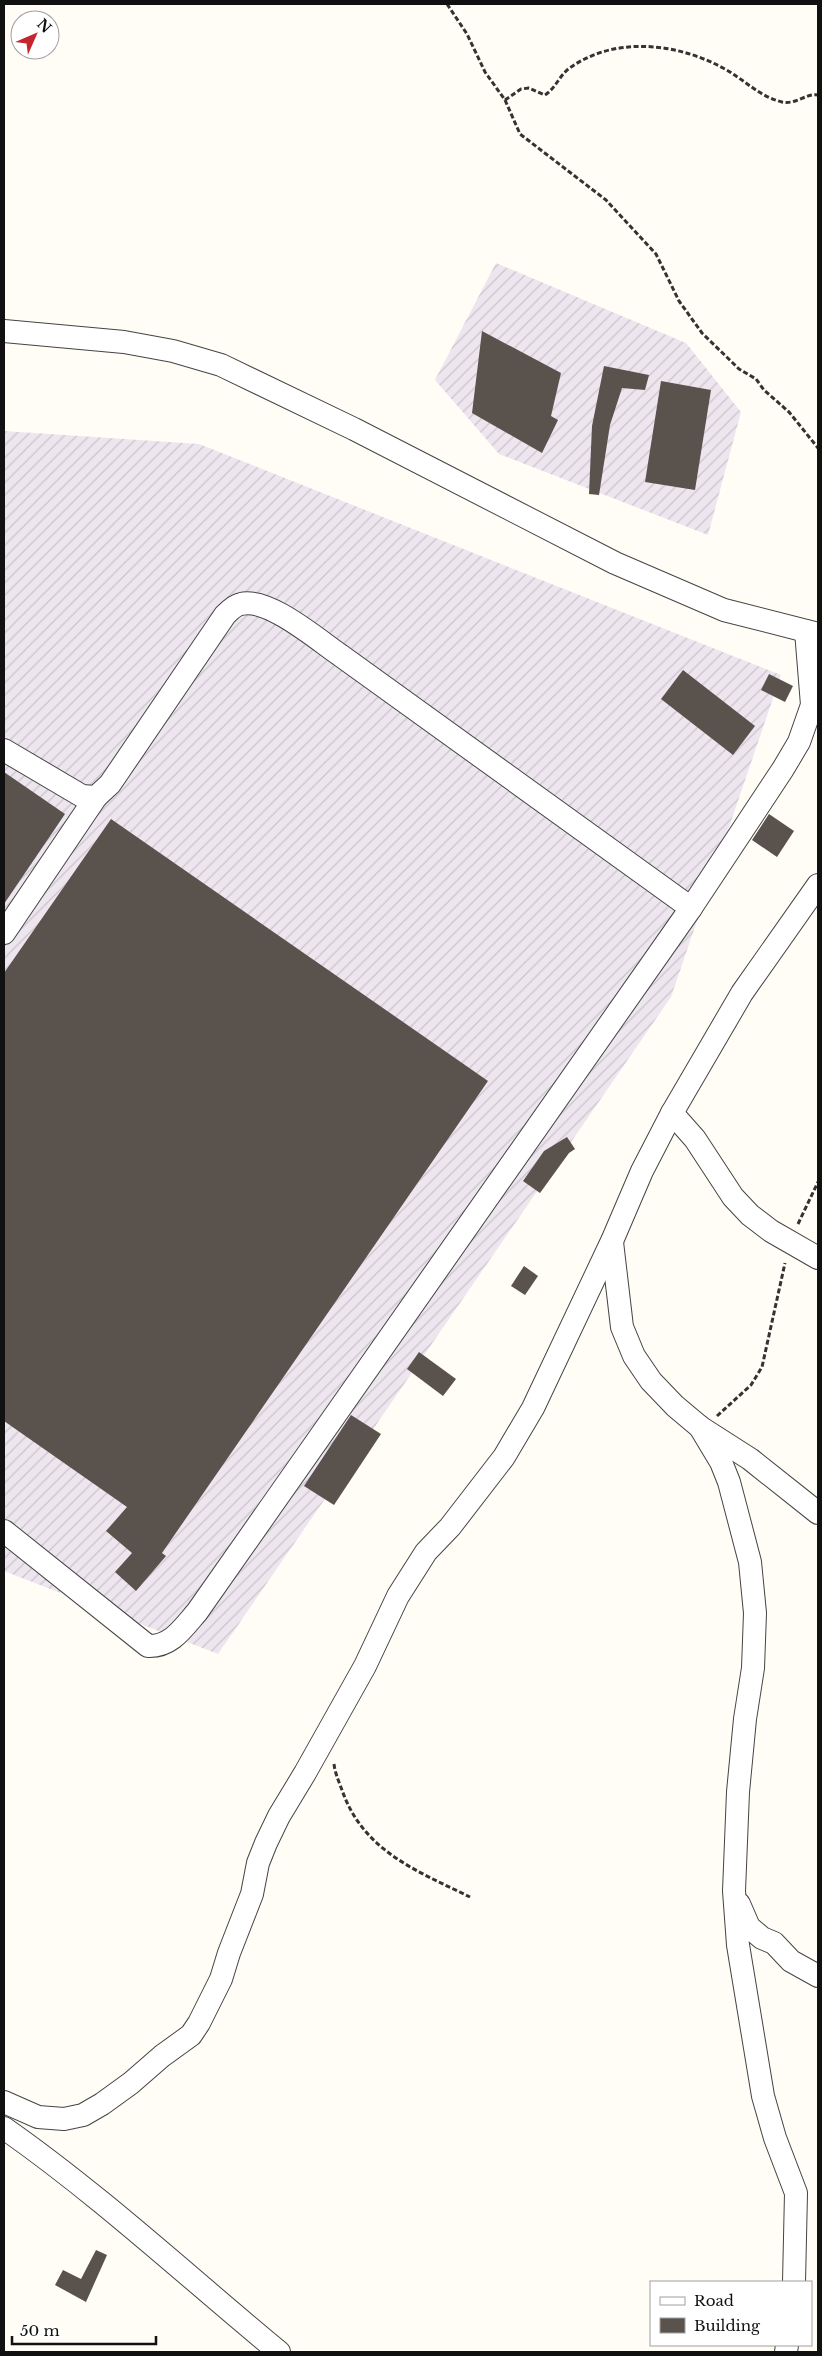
<svg xmlns="http://www.w3.org/2000/svg" width="822" height="2356" viewBox="0 0 822 2356" font-family="'Libre Baskerville',serif">
  <style>
    .industrial { fill: url(#industrial-furrows) }
    .building { fill: #5a524d }
    .lines { fill: none; stroke-linecap: round; stroke-linejoin: round }
    .minor-casing { stroke: #444; stroke-width: 24 }
    .path { stroke: #333; stroke-width: 3; stroke-dasharray: 5 2.5; stroke-linecap: butt }
    .minor { stroke: #fff; stroke-width: 22 }
  </style>
  <defs>
    <pattern id="industrial-furrows" width="10" height="10" patternUnits="userSpaceOnUse" patternTransform="scale(1.25)"><rect width="10" height="10" fill="#eee6ef"/><path d="M-1 1l2-2M0 10L10 0M9 11l2-2" fill="none" stroke="#cbc4cc"/></pattern>
  </defs>
  <rect width="100%" height="100%" fill="#fffdf5"/>
  <g class="industrial">
    <path d="M496 263 686 343 741 412 708 535 499 454 435 380Z"/>
    <path d="M4 431 199 444 781 675 671 997 218 1654 4 1571Z"/>
  </g>
  <g class="building">
    <path d="M482 331 561 373 551 416 558 420 542 453 472 413Z"/>
    <path d="M604 366 649 375 645 390 622 388 610 425 599 495 589 494 592 426Z"/>
    <path d="M661 381 711 390 695 490 645 482Z"/>
    <path d="M683 670 755 726 733 755 661 699Z"/>
    <path d="M769 674 793 686 785 702 761 690Z"/>
    <path d="M4 772 65 814 4 904Z"/>
    <path d="M769 814 794 831 777 857 752 840Z"/>
    <path d="M111 819 488 1081 162 1553 166 1556 136 1591 115 1572 132 1553 106 1531 127 1507 4 1421V973Z"/>
    <path d="M567 1137 575 1149 569 1153 540 1193 523 1181 544 1151Z"/>
    <path d="M524 1266 538 1276 525 1295 511 1286Z"/>
    <path d="M419 1352 456 1379 443 1396 407 1369Z"/>
    <path d="M351 1415 381 1434 334 1505 304 1486Z"/>
    <path d="M96 2250 107 2255 86 2302 55 2285 63 2270 81 2279Z"/>
  </g>
  <g class="lines">
    <defs>
      <g id="minor">
        <path d="M4 331 124 342 173 351 221 365 354 429 615 563 724 610 818 634"/>
        <path d="M4 750 82 796 96 797 110 784 225 615C229 611 235 605 241 604 268 597 318 640 340 655L691 908"/>
        <path d="M4 933 96 797"/>
        <path d="M672 1113 695 1139 733 1197 750 1215 771 1231 818 1258"/>
        <path d="M612 1242 622 1327 634 1356 651 1381 675 1406 700 1427 750 1459 818 1513"/>
        <path d="M700 1427 721 1462 729 1482 750 1562 755 1613 753 1668 745 1719 738 1792 734 1891 738 1945 763 2096 775 2138 796 2193 794 2282"/>
        <path d="M4 1531 148 1646C171 1647 183 1628 197 1612L691 908 783 769 799 742 812 705 806 631"/>
        <path d="M739 1904 749 1927 762 1938 774 1943 791 1961 818 1976"/>
        <path d="M4 2102 38 2117 64 2119 83 2115 102 2104 131 2083 162 2056 191 2035 199 2023 221 1979 229 1953 252 1894 258 1863 266 1843 279 1816 305 1773 365 1666 398 1596 426 1552 450 1527 504 1457 533 1408 612 1241 642 1171 672 1113 742 993 818 885"/>
        <path d="M4 2128C101 2196 188 2277 279 2352"/>
        <path d="M786 2352 787 2345"/>
      </g>
    </defs>
    <use href="#minor" class="minor-casing"/>
    <g class="path">
      <path d="M447 4 467 34 485 72 505 100 520 134 606 200 656 254 679 301 702 333 739 369 756 379 764 390 789 412 818 448"/>
      <path d="M505 100 521 89 529 88 545 95C556 88 560 74 571 67 616 36 677 43 723 68 744 79 758 96 782 102 796 105 806 93 818 95"/>
      <path d="M798 1224 818 1182"/>
      <path d="M717 1416 751 1385 762 1367 785 1263"/>
      <path d="M334 1764C335 1773 339 1782 342 1790 363 1851 417 1871 470 1897"/>
    </g>
    <use href="#minor" class="minor"/>
  </g>
  <rect width="822" height="2356" fill="none" stroke="#111111" stroke-width="10"/>
  <rect x="650" y="2281" width="162" height="65" fill="#ffffff" stroke="#a0a0a0"/>
  <rect x="660" y="2297" width="25" height="8" fill="#ffffff" stroke="#a0a0a0"/>
  <text x="694" y="2306" font-size="15" fill="#111111">Road</text>
  <rect x="660" y="2318" width="25" height="15" fill="#5a524d" stroke="#a0a0a0"/>
  <text x="694" y="2331" font-size="15" fill="#111111">Building</text>
  <g transform="translate(35 35) rotate(45)"><circle r="24" fill="#ffffff" stroke="#a0a0a0"/>
  <path d="M0-4L9 19L0 12L-9 19Z" fill="#c4262e"/>
  <text y="-8" font-size="14" font-weight="bold" text-anchor="middle" fill="#111111">N</text>
  </g>
  <path d="M12 2336v8h144v-8" fill="none" stroke="#111111" stroke-width="2.5"/>
  <text x="20" y="2336" font-size="15" fill="#111111" stroke="#ffffff" stroke-width="4" paint-order="stroke">50 m</text>
</svg>
